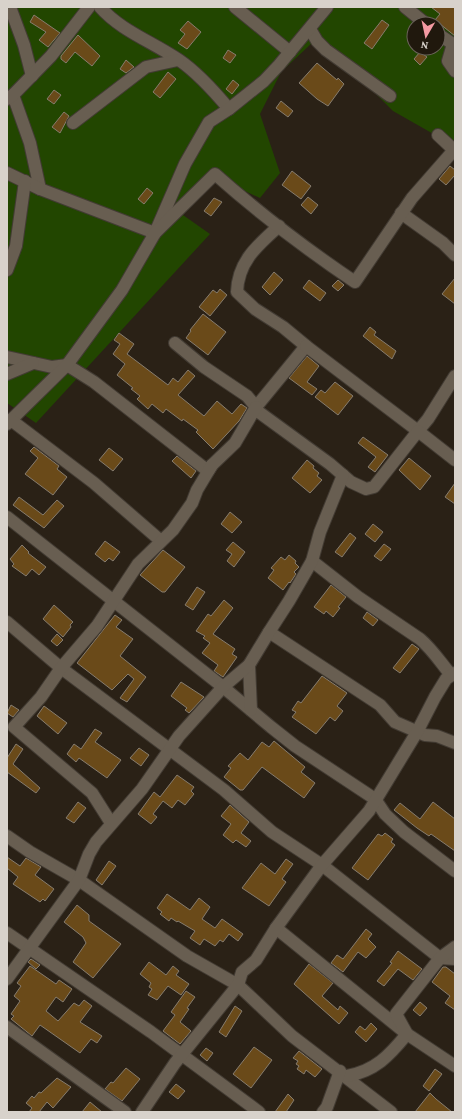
<svg xmlns="http://www.w3.org/2000/svg" width="462" height="1119" viewBox="0 0 462 1119" font-family="'Crimson Pro',serif">
  <style>
    .green { fill: #224600; fill-rule: evenodd }
    .building { fill: #6a4a19; stroke: #867c6e }
    .lines { fill: none; stroke-linecap: round; stroke-linejoin: round }
    .street-casing { stroke: #423b33; stroke-width: 14 }
    .street { stroke: #685e51; stroke-width: 12 }
  </style>
  <rect width="100%" height="100%" fill="#2a2116"/>
  <path class="green" d="M7 7H455V138L451 144 393 111 374 92 312 43 281 72 260 114 280 173 260 198 213 176 183 215 210 234 36 423 7 403ZM414 24H438V48H414Z"/>
  <g class="building">
    <path d="M431 7H455V36L435 20 440 14Z"/>
    <path d="M34 15 60 33 48 47 39 40 46 32 30 22Z"/>
    <path d="M382 20 389 25 372 49 364 43Z"/>
    <path d="M188 21 201 32 187 49 178 43 185 34 180 30Z"/>
    <path d="M78 35 100 56 92 66 75 52 66 63 61 59V56Z"/>
    <path d="M228 50 236 55 230 63 223 58Z"/>
    <path d="M420 52 427 57 420 65 414 59Z"/>
    <path d="M126 60 134 67 126 73 120 69Z"/>
    <path d="M317 63 337 80 338 78 344 84 328 106 317 99 299 83Z"/>
    <path d="M168 72 176 79 160 98 153 92Z"/>
    <path d="M233 80 239 85 232 94 226 89Z"/>
    <path d="M54 90 61 95 54 104 47 99Z"/>
    <path d="M281 101 293 111 288 117 276 108Z"/>
    <path d="M64 112 69 116 60 133 52 127Z"/>
    <path d="M450 166 455 170V175L446 185 439 179Z"/>
    <path d="M292 171 311 186 301 199 282 185Z"/>
    <path d="M147 188 153 193 144 204 138 199Z"/>
    <path d="M308 197 318 205 311 214 301 205Z"/>
    <path d="M214 198 222 202 211 216 204 211Z"/>
    <path d="M274 272 283 280 270 295 262 287Z"/>
    <path d="M455 278V304L442 294Z"/>
    <path d="M309 280 326 293 320 301 303 288Z"/>
    <path d="M338 280 344 285 338 291 332 286Z"/>
    <path d="M220 289 227 295 210 316 199 307 213 290 217 293Z"/>
    <path d="M203 314 226 332 208 355 186 338 191 331 190 330Z"/>
    <path d="M370 327 376 332 374 335 396 351 392 359 363 336Z"/>
    <path d="M119 333 134 344 127 354 168 385 173 378 178 382 188 370 195 376 178 395 204 416 217 401 232 414 241 404 247 408 239 421 213 449 196 432 198 430 183 419 182 421 166 409 163 413 152 404 148 409 137 399 140 396 131 389 133 388 117 375 125 364 113 354 120 344 114 340Z"/>
    <path d="M307 356 319 366 307 382 317 389 312 395 289 378Z"/>
    <path d="M335 382 353 396 338 415 315 397 321 390 325 393Z"/>
    <path d="M363 437 388 455 375 472 368 467 376 457 358 443Z"/>
    <path d="M34 447 59 466 57 469 67 477 53 495 25 474 38 458 30 451Z"/>
    <path d="M109 448 123 459 113 471 99 460Z"/>
    <path d="M177 456 196 471 191 478 172 461Z"/>
    <path d="M409 458 431 476 420 490 399 470Z"/>
    <path d="M307 460 314 466 313 468 319 473 317 476 322 480 310 493 292 478Z"/>
    <path d="M455 483V504L445 497Z"/>
    <path d="M19 497 43 515 57 500 64 506 44 528 13 505Z"/>
    <path d="M230 512 242 522 232 533 221 524Z"/>
    <path d="M373 524 383 532 375 542 365 534Z"/>
    <path d="M350 533 356 538 342 557 335 552Z"/>
    <path d="M105 541 120 552 113 561 109 558 105 562 95 554Z"/>
    <path d="M233 542 245 552 234 567 227 561 232 554 226 550Z"/>
    <path d="M384 544 391 549 381 561 374 556Z"/>
    <path d="M22 545 29 552 28 553 46 567 39 575 32 569 26 576 12 566 14 564 10 559Z"/>
    <path d="M163 550 185 567 165 592H162L140 575Z"/>
    <path d="M289 555 296 561 295 563 299 567 294 572 296 574 290 583 289 582 283 590 268 578 274 570 271 568 281 557 285 560Z"/>
    <path d="M331 585 346 597 338 607 340 608 333 617 326 611 324 614 314 607Z"/>
    <path d="M197 587 205 592 193 610 185 605Z"/>
    <path d="M224 600 233 608 213 634 235 649 232 654 237 657 223 677 214 671 218 665 202 653 210 643 203 638 205 636 196 631 208 614 211 616Z"/>
    <path d="M54 605 73 622 70 625 71 627 63 637 43 619Z"/>
    <path d="M367 612 378 620 373 626 363 618Z"/>
    <path d="M115 615 122 620 116 627 133 639 120 656 146 677 127 702 120 698 134 679 128 674 112 690 77 663Z"/>
    <path d="M57 634 63 640 57 646 51 641Z"/>
    <path d="M412 644 419 649 400 673 393 668Z"/>
    <path d="M322 676 347 693 337 706 343 711 335 721 330 717 316 734 292 717 296 712 292 710 298 701 301 703Z"/>
    <path d="M181 682 204 697 189 713 185 710 187 708 171 696Z"/>
    <path d="M11 705 19 710 13 717 7 713Z"/>
    <path d="M44 706 67 723 58 734 37 716Z"/>
    <path d="M95 729 102 733 95 742 121 760 107 778 79 758 76 762 67 754 74 744 81 749Z"/>
    <path d="M274 741 305 767 301 772 315 783 304 798 262 767 243 790H240L224 777 231 768 228 766 240 753 248 760 262 742 269 747Z"/>
    <path d="M16 744 23 749 13 764 40 788 36 793 7 772V758Z"/>
    <path d="M139 748 149 755 141 766 130 758Z"/>
    <path d="M177 775 194 787 191 791 194 794 185 805 178 800 172 808 163 801 153 814 157 817 151 824 138 814 154 792 160 797Z"/>
    <path d="M78 802 86 808 74 823 66 818Z"/>
    <path d="M433 802 455 819V851L431 834 429 836 417 828 394 810 400 803 420 819Z"/>
    <path d="M230 805 249 822 241 833 251 841 246 847 236 840 233 843 223 835 231 824 221 816Z"/>
    <path d="M385 833 393 839 391 842 395 845 368 880 352 868 378 834 382 836Z"/>
    <path d="M7 857 20 866 26 858 41 867 35 875 54 889 45 901 43 899 40 902 13 884 18 877 7 868Z"/>
    <path d="M286 859 293 864 282 879 286 882 269 906 242 888 261 863 275 874Z"/>
    <path d="M109 861 116 866 102 885 96 880Z"/>
    <path d="M167 894 190 910 199 898 210 907 202 919 215 928 222 919 243 934 238 941 229 934 223 942 220 940 215 946 204 939 200 945 190 938 195 931 178 921 177 922 171 918 169 921 160 914 162 912 157 908Z"/>
    <path d="M77 905 89 915V921L121 944 93 978 73 962 86 943 83 937 64 922Z"/>
    <path d="M366 929 372 934 368 939 376 947 366 958 358 952 343 972 331 963 337 955 343 959Z"/>
    <path d="M398 951 422 969 413 980 398 969 384 986 377 981 392 963 390 962Z"/>
    <path d="M31 959 40 965 36 969 28 962Z"/>
    <path d="M149 962 166 975 173 966 179 971 176 975 189 984 181 995 168 986 157 1000 148 995 152 989 149 987 151 983 140 974Z"/>
    <path d="M309 964 333 983 322 996 338 1010 340 1006 348 1013 339 1024 294 984Z"/>
    <path d="M30 966 56 984 59 980 72 989 63 1002 56 997 46 1011 58 1021 74 1003 79 1006 84 1000 92 1006 80 1022 102 1036 97 1043 91 1039 80 1053 40 1025 32 1036 11 1019 14 1016 11 1014 20 1001 14 996 21 986 17 983Z"/>
    <path d="M443 967H446L455 974V1010L445 1003 450 996 432 982Z"/>
    <path d="M186 991 195 997 187 1008 189 1009 180 1022 191 1031 180 1044 163 1031 175 1015 171 1012Z"/>
    <path d="M420 1002 427 1008 420 1016 413 1010Z"/>
    <path d="M235 1006 242 1011 226 1037 219 1032Z"/>
    <path d="M371 1023 377 1029 366 1042 355 1032 360 1026 365 1030Z"/>
    <path d="M254 1047 272 1060 251 1088 233 1074Z"/>
    <path d="M206 1048 213 1053 207 1061 200 1055Z"/>
    <path d="M299 1051 322 1069 315 1077 306 1070 304 1074 297 1069 299 1066 296 1064 298 1061 293 1058Z"/>
    <path d="M126 1068 140 1079 122 1101 105 1089 111 1082 113 1083Z"/>
    <path d="M435 1069 442 1074 429 1091 423 1086Z"/>
    <path d="M57 1078 71 1087 53 1108 47 1102 39 1112H29L32 1108 26 1103 32 1096 34 1098 39 1092 41 1093Z"/>
    <path d="M176 1084 185 1091 178 1099 169 1092Z"/>
    <path d="M430 1093 436 1099 452 1112H415Z"/>
    <path d="M288 1094 294 1100 286 1112H275Z"/>
    <path d="M90 1102 102 1112H82Z"/>
  </g>
  <g class="lines">
    <defs>
      <g id="street">
        <path d="M10 7 24 45 32 76"/>
        <path d="M100 7C121 31 153 42 179 60 198 73 214 91 229 109"/>
        <path d="M235 7 290 52"/>
        <path d="M405 7 426 24"/>
        <path d="M310 29 317 41 326 50 390 96"/>
        <path d="M438 34 453 44 448 61 455 71"/>
        <path d="M13 95 30 143 40 189"/>
        <path d="M7 99 13 95 51 56 89 7"/>
        <path d="M73 123 146 67 178 60"/>
        <path d="M7 173 40 189 155 233 185 164 209 122 229 109 264 81 279 65 327 7"/>
        <path d="M401 213 443 243 455 255"/>
        <path d="M7 270 16 246 25 181"/>
        <path d="M175 343 204 367 247 396 256 407 306 346 283 327 255 309 237 292C238 261 258 245 279 226"/>
        <path d="M306 346 418 431 428 419 455 376"/>
        <path d="M7 357 52 367 67 365 94 382 208 471 212 465"/>
        <path d="M7 374 33 363"/>
        <path d="M256 410 330 464 351 482 366 489 374 487 418 431 455 460"/>
        <path d="M11 420 67 365 122 290 155 233 215 174C259 213 306 249 355 282L412 198 454 150 438 135"/>
        <path d="M7 424 11 420 94 483 161 541"/>
        <path d="M7 517 223 687 271 727 295 746 375 799 385 814 404 832 455 871"/>
        <path d="M312 561 358 597 420 639C432 649 441 663 451 675"/>
        <path d="M7 622 61 668 224 790 272 832 322 865 440 958 455 959"/>
        <path d="M269 632 380 705 395 722 425 735 437 736 455 743"/>
        <path d="M249 665 251 710"/>
        <path d="M111 823 92 793 14 727 41 697 61 668 97 626 138 564 173 530 192 503 197 490 212 465 235 443 256 407"/>
        <path d="M7 836 30 852 79 880 187 956 238 985 292 1036 391 1112"/>
        <path d="M276 928 407 1034 455 1066"/>
        <path d="M7 933 151 1032 259 1112"/>
        <path d="M7 979 79 880 89 854 96 842 142 789 179 736 223 687 249 665 269 632 289 601 312 561 320 532 343 475"/>
        <path d="M7 1027 125 1112"/>
        <path d="M347 1076C375 1071 389 1056 407 1034L396 1014 440 958 455 947"/>
        <path d="M142 1112 175 1063 238 985 242 972 256 960 276 928 322 865 369 811 417 732 435 697 446 679 455 673"/>
        <path d="M323 1112 327 1107 340 1071"/>
      </g>
    </defs>
    <use href="#street" class="street-casing"/>
    <use href="#street" class="street"/>
  </g>
  <rect width="462" height="1119" fill="none" stroke="#d8d2cb" stroke-width="16"/>
  <g transform="translate(426 36) rotate(189)"><circle r="19" fill="#20180d" stroke="#6a6259"/>
  <path d="M0-3L7 15L0 10L-7 15Z" fill="#f49aa2"/>
  <text y="-6" font-size="11" font-weight="bold" text-anchor="middle" fill="#d8d2cb">N</text>
  </g>
</svg>
